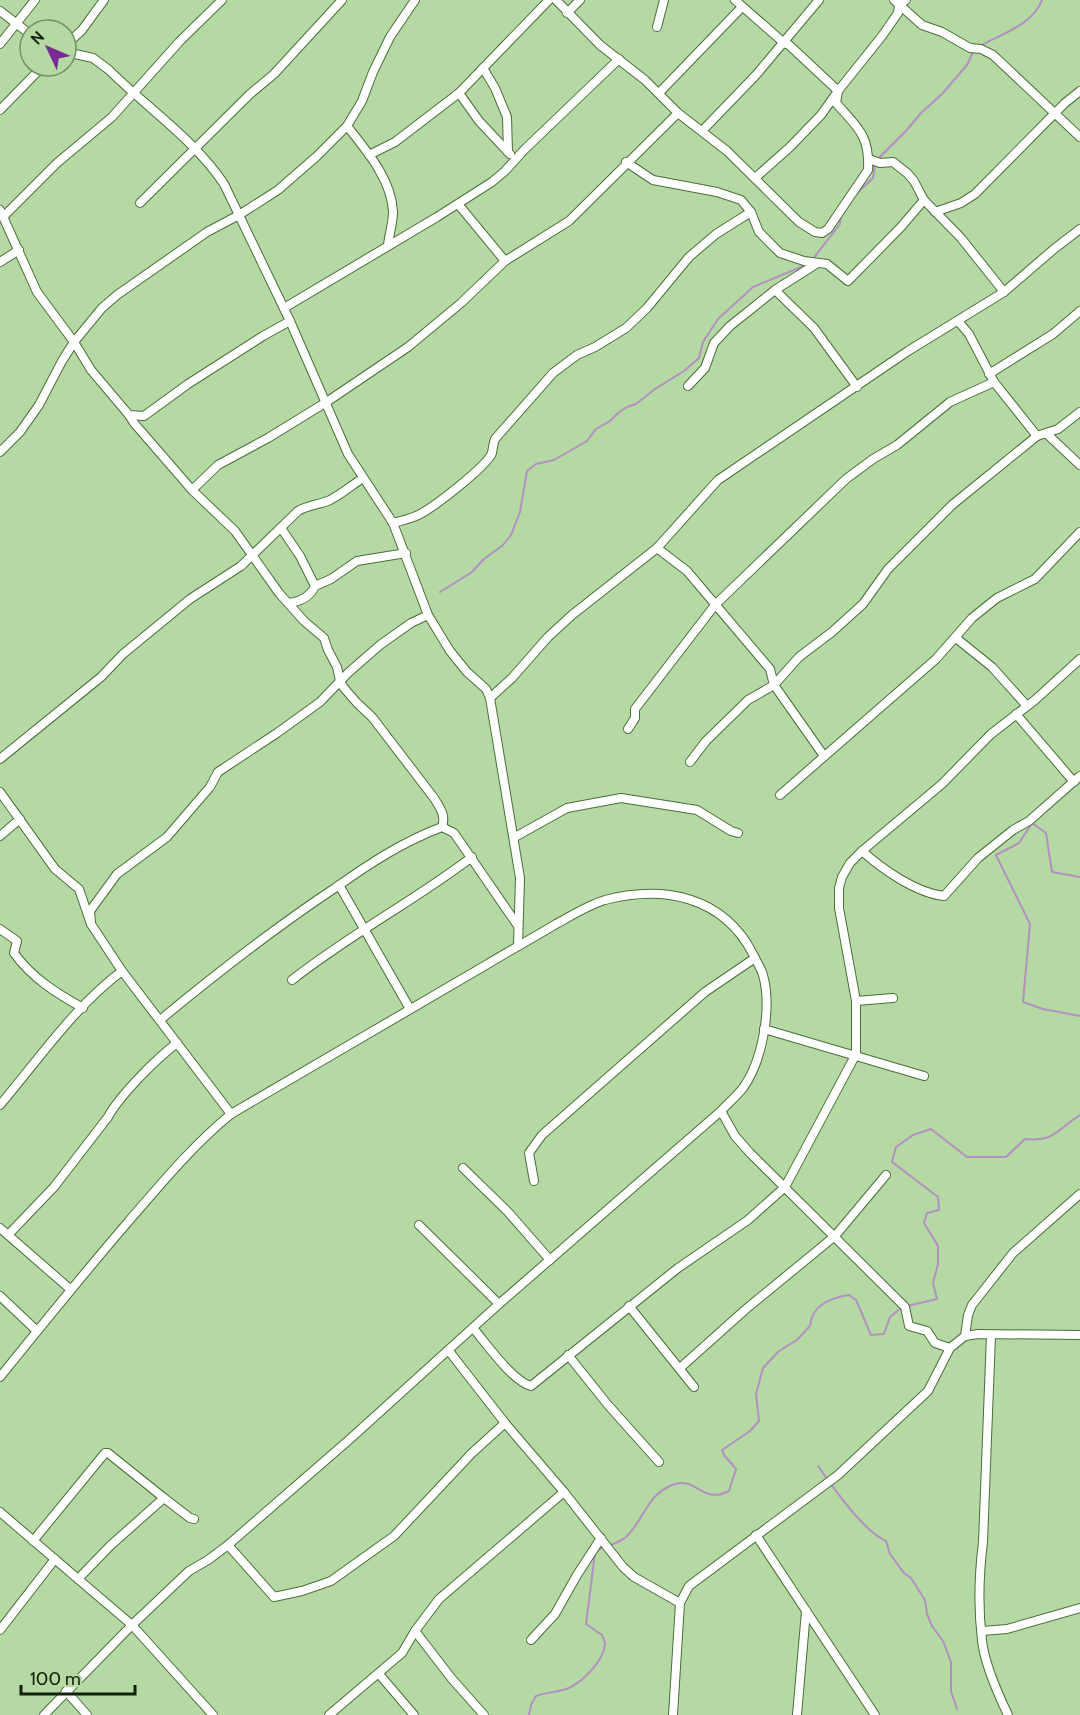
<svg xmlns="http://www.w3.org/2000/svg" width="1080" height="1715" viewBox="0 0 1080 1715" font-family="Cabin,sans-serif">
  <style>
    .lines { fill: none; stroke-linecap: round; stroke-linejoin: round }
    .stream { stroke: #b48ec5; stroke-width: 2 }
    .minor-casing { stroke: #4d6d3c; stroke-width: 10 }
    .minor { stroke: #fff; stroke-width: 8 }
  </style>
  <rect width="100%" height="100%" fill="#b5d9a2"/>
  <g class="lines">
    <g class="stream">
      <path d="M978 47C999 35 1033 25 1042 0"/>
      <path d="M877 160 906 131 921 113 942 94 967 65 974 50"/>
      <path d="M856 194 873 178 875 165"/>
      <path d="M812 260 840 224 841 215"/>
      <path d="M440 592 472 572 484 559 503 545 511 535 520 512 527 471 536 464 554 460 587 441 596 429 610 421 618 413 627 407 636 404 655 389 684 371 699 358 703 342 718 319 753 287 808 264"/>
      <path d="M1080 877 1052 872 1046 833 1032 823 1019 843 996 855 1030 924 1023 1002 1043 1009 1080 1016"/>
      <path d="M907 1306 937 1299 933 1283 938 1264V1246L924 1223 927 1213 939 1210 938 1197 892 1162 896 1147 913 1135 931 1129 967 1157H1006L1025 1139C1056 1142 1057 1129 1080 1115"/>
      <path d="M818 1466C833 1487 863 1531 886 1541L890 1554 904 1573 911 1578 925 1600 927 1614 932 1626 943 1641 951 1662V1691L957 1709"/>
      <path d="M609 1546C614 1543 622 1541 626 1537 644 1520 646 1496 672 1485 696 1475 702 1505 729 1491L736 1469 724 1455 722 1450 750 1431 759 1421 756 1394 763 1368 779 1351 797 1340 810 1326C812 1305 830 1298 849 1295L856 1300 871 1335 884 1334 890 1317 901 1308"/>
      <path d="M529 1715 531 1705 536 1696C547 1692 560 1692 569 1688 583 1681 604 1661 605 1644 605 1641 603 1638 602 1635L586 1624 595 1553 604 1546"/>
    </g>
    <defs>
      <g id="minor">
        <path d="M556 0 600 45 645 80 678 113 727 151 799 222 815 232 822 233 828 229 868 170C870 135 857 127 836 103L838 91 835 88 789 45 784 43 735 0"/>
        <path d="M894 0 922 25 942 32 970 48 981 49 993 55 1080 137"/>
        <path d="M0 11 30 34"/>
        <path d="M567 13 580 0"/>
        <path d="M657 27 664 0"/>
        <path d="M0 44 35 0"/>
        <path d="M66 45 82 30 104 0"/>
        <path d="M66 52 93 58 109 70C146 107 195 140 224 184L290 321 348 454 393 523 428 615 450 651 467 672 486 689 490 698 520 878 518 946"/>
        <path d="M483 68 495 88 507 117 508 152"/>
        <path d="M459 93 479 121 510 154"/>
        <path d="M659 93 742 7"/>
        <path d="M0 110 43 66"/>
        <path d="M347 126C366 150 392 180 393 212 393 223 389 235 388 245"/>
        <path d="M702 131 756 75 819 0"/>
        <path d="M369 155 395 142 459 93 549 0"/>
        <path d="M869 159 880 163 893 162 907 173 914 181 924 200 961 238 1004 292"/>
        <path d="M626 162 653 180 717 192 741 200 751 212 759 232 780 253 804 261 827 264 848 281 901 227 924 200"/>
        <path d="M755 178 790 147 821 115 838 91 882 36 898 13 899 5 906 0"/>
        <path d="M140 203 250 94 274 74 342 0"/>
        <path d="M458 204 505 261"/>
        <path d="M0 210 37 292 74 342 91 370 129 415 144 416 188 384 263 336 290 321"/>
        <path d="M935 212 961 203 975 194 1065 103 1080 91"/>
        <path d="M4 216 57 163 112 117 180 41 222 0"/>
        <path d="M0 262 19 250"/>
        <path d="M775 290 814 328 857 387"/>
        <path d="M284 308 437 217 492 182 505 171 524 150 619 59"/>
        <path d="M989 374 1053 334 1080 311"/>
        <path d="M688 386 705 368 714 343 730 326 775 290 816 264"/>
        <path d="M129 415 134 423 192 490 235 531 279 593 304 621 324 638 328 650 337 667 340 681 344 688 357 703 372 717 434 798C440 808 446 815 442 827"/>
        <path d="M1047 434 1080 465"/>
        <path d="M1037 436 1058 429 1080 412"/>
        <path d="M0 452 20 432 39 405 62 361 74 342 102 308 117 295 207 232 239 215 278 190 317 156 347 126 362 101 373 72 390 37 415 0"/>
        <path d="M192 490 218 465 268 438 325 403 408 347 461 303 505 261 569 221 678 113"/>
        <path d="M393 523C401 521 409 519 416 516 431 510 487 466 492 453 493 448 493 444 495 439L553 373 577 355 595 347 626 328 647 308 689 257 716 234 751 212"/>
        <path d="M281 528 300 556 315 586C310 597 299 602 288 603"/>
        <path d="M657 548 687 571 770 669 774 685 748 700 706 741 690 762"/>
        <path d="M315 586 331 579 357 561 406 553"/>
        <path d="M956 638 992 667 1027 706"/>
        <path d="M490 698 512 678 548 637 572 615 657 548 718 480 908 351 1004 292 1054 249 1080 229"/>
        <path d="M1016 714 1074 782"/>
        <path d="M628 729 635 718V709L715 605 846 479 873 459 897 445 950 402 994 382"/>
        <path d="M824 756 774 685 799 657 832 632 863 604 888 569 952 505 1037 436 994 382 969 334 958 321"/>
        <path d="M0 759 101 677 123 654 190 599 241 566 298 511C307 505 319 505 330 500 342 494 352 485 363 478"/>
        <path d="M0 792 55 869 79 889 91 924 122 971 231 1114"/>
        <path d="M780 795 936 659 972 618 997 598 1035 579 1080 532"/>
        <path d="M0 836 20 819"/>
        <path d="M515 837 567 808 621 798 697 810 731 831 738 833"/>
        <path d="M862 851C882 869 916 893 944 896L978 858 1013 830 1029 821 1080 776"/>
        <path d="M339 885 410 1009"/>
        <path d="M91 924 90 911 117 874 167 837 210 787 218 772 277 733 320 702 349 672 380 645 411 623 428 615"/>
        <path d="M0 929 17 941 14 953C32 978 56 993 83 1008"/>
        <path d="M292 980C349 935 414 901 472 857"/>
        <path d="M856 1001 893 998"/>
        <path d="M160 1020C216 974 274 928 335 888 369 864 402 842 442 827L454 833 518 926"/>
        <path d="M764 1029 924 1076"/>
        <path d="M0 1105C39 1059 74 1007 122 971"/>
        <path d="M721 1111 735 1136 750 1153 905 1307 909 1326 927 1331 935 1343 950 1348"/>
        <path d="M463 1168 508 1212 550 1260"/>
        <path d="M534 1181 529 1153 542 1135 705 992 755 958"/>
        <path d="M419 1225 499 1304"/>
        <path d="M0 1228 70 1289"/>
        <path d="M8 1235 54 1187 108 1117C120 1095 156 1059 177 1043"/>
        <path d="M0 1296 37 1331"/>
        <path d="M629 1306 694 1387"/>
        <path d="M473 1328C486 1343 512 1381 531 1386L678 1268 748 1220 785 1187 856 1054V1001L839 908V888L842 877 850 863 862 851 942 784 991 734 1035 700 1080 659"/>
        <path d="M991 1335 983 1542C979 1574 978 1608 982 1640 984 1663 998 1694 1008 1715"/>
        <path d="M965 1336 968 1315 972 1305 1013 1253 1080 1194"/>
        <path d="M449 1351 505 1423 564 1492 623 1567 634 1577 680 1603"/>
        <path d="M568 1355 608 1405 659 1462"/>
        <path d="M680 1368 746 1309 835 1236 886 1175"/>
        <path d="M0 1377C42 1325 84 1273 128 1222 161 1184 192 1146 231 1114 316 1064 401 1015 486 965 509 951 533 938 556 924 571 916 588 905 605 900 664 885 723 896 753 954 756 961 761 968 763 975 772 1007 763 1060 743 1088 737 1096 728 1103 721 1111L499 1304 350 1439 228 1545 208 1560 189 1571 132 1625 44 1715"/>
        <path d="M0 1512 78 1579 111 1545 164 1498 190 1518 194 1519"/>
        <path d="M756 1535 875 1715"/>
        <path d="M33 1541 105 1453H108L164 1498"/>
        <path d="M228 1545 274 1597 302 1591 331 1581 394 1536 472 1453 505 1423"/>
        <path d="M78 1579 132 1625 213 1715"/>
        <path d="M0 1630 55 1559"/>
        <path d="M415 1631 452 1679 484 1715"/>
        <path d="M982 1631 1007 1629 1080 1608"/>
        <path d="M531 1640 555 1614 577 1575 601 1538"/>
        <path d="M379 1674 414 1715"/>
        <path d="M66 1691 87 1715"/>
        <path d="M329 1715 402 1653 415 1631 439 1599 564 1492"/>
        <path d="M673 1715 680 1603 689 1586 838 1475 928 1391 950 1348 965 1336 978 1334 1080 1335"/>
        <path d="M797 1715 806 1611"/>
      </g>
    </defs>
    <use href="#minor" class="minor-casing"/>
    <use href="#minor" class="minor"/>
  </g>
  <g transform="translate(48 48) rotate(314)"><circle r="28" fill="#b5d9a2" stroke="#748f66" stroke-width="1.5"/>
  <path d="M0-4.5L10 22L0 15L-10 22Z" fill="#7b2999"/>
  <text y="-9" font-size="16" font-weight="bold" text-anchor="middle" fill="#13200b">N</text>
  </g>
  <path d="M21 1685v9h114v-9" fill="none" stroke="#13200b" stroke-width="3"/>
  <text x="30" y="1685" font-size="18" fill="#13200b" stroke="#b5d9a2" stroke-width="4.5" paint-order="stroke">100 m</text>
</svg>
